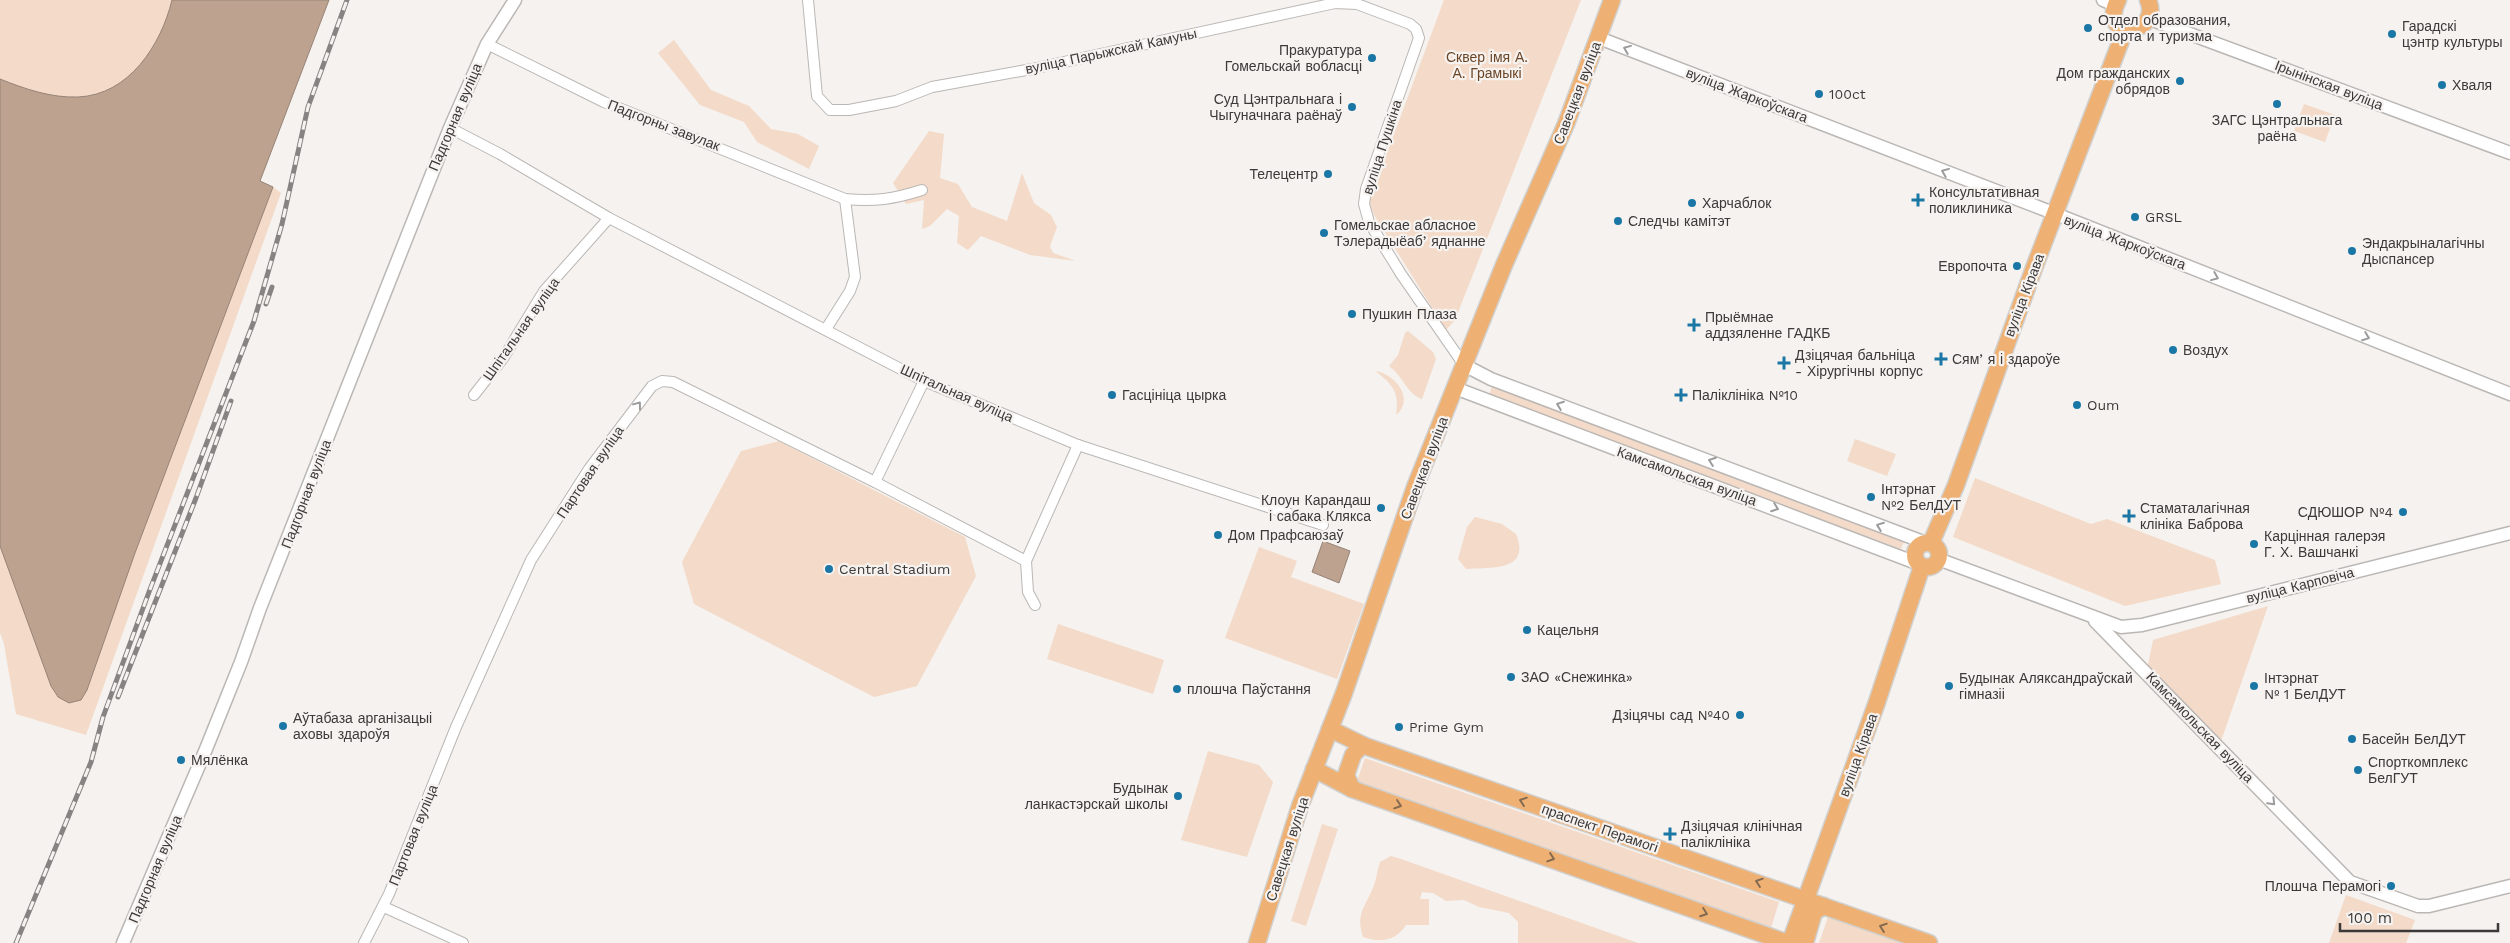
<svg xmlns="http://www.w3.org/2000/svg" width="2510" height="943" viewBox="0 0 2510 943" font-family="'Work Sans',sans-serif">
  <style>
    .green { fill: #f4dac8 }
    .water { fill: #bda290; stroke: #968376 }
    .lines { fill: none; stroke-linecap: round; stroke-linejoin: round }
    .minor-casing { stroke: #bab7b4; stroke-width: 12 }
    .tertiary-casing { stroke: #bab7b4; stroke-width: 15 }
    .primary-casing { stroke: #d0d0cf; stroke-width: 19 }
    .minor { stroke: #fff; stroke-width: 10 }
    .tertiary { stroke: #fff; stroke-width: 12 }
    .primary { stroke: #efb173; stroke-width: 16 }
    .rail-casing { stroke: #868482; stroke-width: 5 }
    .rail { stroke: #f5f2ef; stroke-width: 3; stroke-dasharray: 9; stroke-linecap: butt }
    .oneway { stroke: #9d9c9c }
    .oneway2 { stroke: #836a50 }
    .poi-dot { fill: #1a76a4; stroke: #f5f2ef; stroke-width: 2 }
    .labels { text-anchor: middle; stroke-width: 4.5; stroke-linejoin: round; paint-order: stroke }
    .poi-label { font-size: 14px; fill: #3b3a39; stroke: #f5f2ef; text-anchor: start }
    .street-label { font-size: 14px; fill: #3b3a39; stroke: #f5f2ef }
    .park-label { font-size: 14px; fill: #6c4526; stroke: #f5f2ef }
  </style>
  <rect width="100%" height="100%" fill="#f5f2ef"/>
  <g class="green">
    <path d="M0 0H172C161 45 129 95 78 97 51 98 25 89 0 79Z"/>
    <path d="M1444 0H1581L1455 320 1446 330 1374 215 1369 201Z"/>
    <path d="M674 40 711 90 749 106 771 129 798 134 819 146 809 169 757 142 744 122 700 105 658 53Z"/>
    <path d="M2304 104 2335 115 2325 142 2294 131Z"/>
    <path d="M929 131 944 134 940 178 958 184 972 207 1007 221 1022 173 1034 203 1051 215 1057 227 1050 246 1053 253 1076 261 1030 255 981 236 968 250 957 243 959 216 947 209 930 226 922 229 924 200 906 204 893 183Z"/>
    <path d="M273 187 281 193 86 735 16 714 4 644 0 633V546L54 692 58 697 69 703 81 700 87 690 135 553Z"/>
    <path d="M1408 331 1433 352 1436 359 1422 399C1407 394 1403 376 1389 366L1398 355 1405 333Z"/>
    <path d="M1375 371C1394 373 1416 399 1396 415 1400 393 1392 383 1375 371Z"/>
    <path d="M1492 386 1905 539 1901 549 1489 396Z"/>
    <path d="M1855 439 1896 454 1887 476 1847 461Z"/>
    <path d="M779 441 965 537 976 576 917 686 874 697 694 604 682 562 741 451Z"/>
    <path d="M1975 478 2091 524 2107 519 2215 560 2221 584 2125 606 1953 537Z"/>
    <path d="M1475 517 1502 524 1516 534C1532 573 1488 567 1466 569L1458 559 1467 527Z"/>
    <path d="M1259 547 1297 561 1291 577 1364 604 1337 679 1225 638Z"/>
    <path d="M2268 606 2221 741 2148 665 2153 640Z"/>
    <path d="M1058 624 1164 660 1153 694 1047 659Z"/>
    <path d="M1208 751 1259 765 1273 782 1247 857 1181 840Z"/>
    <path d="M1365 758 1779 902 1770 931 1356 784Z"/>
    <path d="M1322 824 1338 829 1306 926 1291 921Z"/>
    <path d="M1391 856 1401 859 1638 943H1518V922L1509 913 1479 907 1464 900 1446 901 1433 893 1422 892 1420 899H1429V925H1406C1396 941 1380 943 1363 937 1355 912 1366 907 1374 885 1377 877 1377 870 1380 862Z"/>
    <path d="M2346 895 2415 920 2406 943H2329Z"/>
    <path d="M1828 917 1902 943H1819Z"/>
  </g>
  <g class="water">
    <path d="M172 0H329L260 181 273 187 135 553 87 690 81 700 69 703 58 697 51 686 0 546V79C25 89 51 98 78 97 129 95 161 45 172 0Z"/>
    <path d="M1323 541 1350 551 1339 583 1312 572Z"/>
  </g>
  <g class="lines">
    <defs>
      <g id="minor">
        <path d="M808 0 817 96 830 110H849L896 101 932 87 1032 69 1335 3 1357 4 1410 24 1416 29 1419 38 1366 189 1364 204 1369 222 1401 274 1464 365"/>
        <path d="M487 44 604 102 845 199C874 202 894 199 922 190"/>
        <path d="M450 128 500 154 609 218 924 381 1078 445 1323 525"/>
        <path d="M826 329 850 291 855 277 845 199"/>
        <path d="M474 395 504 357 544 291 609 218"/>
        <path d="M875 482 924 381"/>
        <path d="M1026 561 1078 445"/>
        <path d="M1026 561 1028 592 1035 605"/>
        <path d="M384 907 463 943"/>
        <path d="M364 943 389 894 456 727 531 560 589 469 652 386 662 381 673 382 875 482 1026 561"/>
      </g>
      <g id="tertiary">
        <path d="M2103 0 2115 5"/>
        <path d="M2147 18 2510 153"/>
        <path d="M1599 38 2043 209 2510 394"/>
        <path d="M1464 365 1491 379 1926 543"/>
        <path d="M1455 388 1919 564"/>
        <path d="M1938 559 2121 627 2142 625 2510 533"/>
        <path d="M2095 621 2350 882 2418 906H2429L2510 886"/>
        <path d="M123 943 206 749 241 662 260 608 450 128 487 44 515 0"/>
      </g>
      <g id="primary">
        <path d="M2118 0C2097 42 2163 35 2148 0"/>
        <path d="M1931 543 1956 485 2034 268 2125 30"/>
        <circle cx="1927" cy="555" r="12"/>
        <path d="M1330 729 1365 746 1929 943"/>
        <path d="M1314 769 1352 789 1788 943"/>
        <path d="M1352 789 1346 775 1353 755 1362 745"/>
        <path d="M1257 943 1300 806 1344 693 1415 487 1504 265 1566 124 1612 0"/>
        <path d="M1790 943 1877 702 1922 566"/>
        <path d="M1805 943 1814 912 1824 906"/>
      </g>
    </defs>
    <use href="#minor" class="minor-casing"/>
    <use href="#tertiary" class="tertiary-casing"/>
    <use href="#primary" class="primary-casing"/>
    <use href="#minor" class="minor"/>
    <use href="#tertiary" class="tertiary"/>
    <use href="#primary" class="primary"/>
    <defs>
      <g id="rail">
        <path d="M266 304 272 287"/>
        <path d="M118 697 196 498 231 401"/>
        <path d="M16 943 91 762 103 717 149 592 254 321 282 224 308 107 347 0"/>
      </g>
    </defs>
    <use href="#rail" class="rail-casing"/>
    <use href="#rail" class="rail"/>
  </g>
  <defs><path id="oneway-chevron" d="M-2-3.5L2.5 0L-2 3.5" fill="none" stroke-width="1.6" stroke-linecap="round" stroke-linejoin="round" transform="scale(1.25)"/></defs>
  <g class="oneway">
    <use href="#oneway-chevron" transform="translate(1627 49) rotate(-158)"/>
    <use href="#oneway-chevron" transform="translate(1945 172) rotate(-158)"/>
    <use href="#oneway-chevron" transform="translate(2215 277) rotate(22)"/>
    <use href="#oneway-chevron" transform="translate(2366 337) rotate(21)"/>
    <use href="#oneway-chevron" transform="translate(638 405) rotate(-53)"/>
    <use href="#oneway-chevron" transform="translate(1560 405) rotate(-159)"/>
    <use href="#oneway-chevron" transform="translate(1712 461) rotate(-160)"/>
    <use href="#oneway-chevron" transform="translate(1775 508) rotate(20)"/>
    <use href="#oneway-chevron" transform="translate(1880 526) rotate(-159)"/>
    <use href="#oneway-chevron" transform="translate(2272 802) rotate(46)"/>
  </g>
  <g class="oneway2">
    <use href="#oneway-chevron" transform="translate(1523 801) rotate(-161)"/>
    <use href="#oneway-chevron" transform="translate(1398 805) rotate(19)"/>
    <use href="#oneway-chevron" transform="translate(1551 858) rotate(19)"/>
    <use href="#oneway-chevron" transform="translate(1759 882) rotate(-161)"/>
    <use href="#oneway-chevron" transform="translate(1704 913) rotate(20)"/>
    <use href="#oneway-chevron" transform="translate(1883 927) rotate(-161)"/>
  </g>
  <g class="poi-dot">
    <circle cx="2088" cy="28" r="5"/>
    <circle cx="2392" cy="34" r="5"/>
    <circle cx="1372" cy="58" r="5"/>
    <circle cx="2180" cy="81" r="5"/>
    <circle cx="2442" cy="85" r="5"/>
    <circle cx="1819" cy="94" r="5"/>
    <circle cx="2277" cy="104" r="5"/>
    <circle cx="1352" cy="107" r="5"/>
    <circle cx="1328" cy="174" r="5"/>
    <path d="M1915.5 192.5h5v5h5v5h-5v5h-5v-5h-5v-5h5z"/>
    <circle cx="1692" cy="203" r="5"/>
    <circle cx="2135" cy="217" r="5"/>
    <circle cx="1618" cy="221" r="5"/>
    <circle cx="1324" cy="233" r="5"/>
    <circle cx="2352" cy="251" r="5"/>
    <circle cx="2017" cy="266" r="5"/>
    <circle cx="1352" cy="314" r="5"/>
    <path d="M1691.5 317.5h5v5h5v5h-5v5h-5v-5h-5v-5h5z"/>
    <circle cx="2173" cy="350" r="5"/>
    <path d="M1938.5 351.5h5v5h5v5h-5v5h-5v-5h-5v-5h5z"/>
    <path d="M1781.5 355.5h5v5h5v5h-5v5h-5v-5h-5v-5h5z"/>
    <circle cx="1112" cy="395" r="5"/>
    <path d="M1678.5 387.5h5v5h5v5h-5v5h-5v-5h-5v-5h5z"/>
    <circle cx="2077" cy="405" r="5"/>
    <circle cx="1871" cy="497" r="5"/>
    <circle cx="1381" cy="508" r="5"/>
    <circle cx="2403" cy="512" r="5"/>
    <path d="M2126.5 508.5h5v5h5v5h-5v5h-5v-5h-5v-5h5z"/>
    <circle cx="1218" cy="535" r="5"/>
    <circle cx="2254" cy="544" r="5"/>
    <circle cx="829" cy="569" r="5"/>
    <circle cx="1527" cy="630" r="5"/>
    <circle cx="1511" cy="677" r="5"/>
    <circle cx="1949" cy="686" r="5"/>
    <circle cx="2254" cy="686" r="5"/>
    <circle cx="1177" cy="689" r="5"/>
    <circle cx="1740" cy="715" r="5"/>
    <circle cx="283" cy="726" r="5"/>
    <circle cx="1399" cy="727" r="5"/>
    <circle cx="2352" cy="739" r="5"/>
    <circle cx="181" cy="760" r="5"/>
    <circle cx="2358" cy="770" r="5"/>
    <circle cx="1178" cy="796" r="5"/>
    <path d="M1667.5 826.5h5v5h5v5h-5v5h-5v-5h-5v-5h5z"/>
    <circle cx="2391" cy="886" r="5"/>
  </g>
  <g class="labels">
    <g class="poi-label">
      <text x="2098" y="25">Отдел образования,<tspan x="2098" dy="16">спорта и туризма</tspan></text>
      <text x="2402" y="31">Гарадскі<tspan x="2402" dy="16">цэнтр культуры</tspan></text>
      <text x="1362" y="55" text-anchor="end">Пракуратура<tspan x="1362" dy="16">Гомельскай вобласці</tspan></text>
      <text x="2170" y="78" text-anchor="end">Дом гражданских<tspan x="2170" dy="16">обрядов</tspan></text>
      <text x="2452" y="90">Хваля</text>
      <text x="1829" y="99">100ct</text>
      <text x="1342" y="104" text-anchor="end">Суд Цэнтральнага і<tspan x="1342" dy="16">Чыгуначнага раёнаў</tspan></text>
      <text x="2277" y="125" text-anchor="middle">ЗАГС Цэнтральнага<tspan x="2277" dy="16">раёна</tspan></text>
      <text x="1318" y="179" text-anchor="end">Телецентр</text>
      <text x="1929" y="197">Консультативная<tspan x="1929" dy="16">поликлиника</tspan></text>
      <text x="1702" y="208">Харчаблок</text>
      <text x="2145" y="222">GRSL</text>
      <text x="1628" y="226">Следчы камітэт</text>
      <text x="1334" y="230">Гомельскае абласное<tspan x="1334" dy="16">Тэлерадыёабʼяднанне</tspan></text>
      <text x="2362" y="248">Эндакрыналагічны<tspan x="2362" dy="16">Дыспансер</tspan></text>
      <text x="2007" y="271" text-anchor="end">Европочта</text>
      <text x="1362" y="319">Пушкин Плаза</text>
      <text x="1705" y="322">Прыёмнае<tspan x="1705" dy="16">аддзяленне ГАДКБ</tspan></text>
      <text x="2183" y="355">Воздух</text>
      <text x="1795" y="360">Дзіцячая бальніца<tspan x="1795" dy="16">- Хірургічны корпус</tspan></text>
      <text x="1952" y="364">Сямʼя і здароўе</text>
      <text x="1122" y="400">Гасцініца цырка</text>
      <text x="1692" y="400">Паліклініка №10</text>
      <text x="2087" y="410">Oum</text>
      <text x="1881" y="494">Інтэрнат<tspan x="1881" dy="16">№2 БелДУТ</tspan></text>
      <text x="1371" y="505" text-anchor="end">Клоун Карандаш<tspan x="1371" dy="16">і сабака Клякса</tspan></text>
      <text x="2140" y="513">Стаматалагічная<tspan x="2140" dy="16">клініка Баброва</tspan></text>
      <text x="2393" y="517" text-anchor="end">СДЮШОР №4</text>
      <text x="1228" y="540">Дом Прафсаюзаў</text>
      <text x="2264" y="541">Карцінная галерэя<tspan x="2264" dy="16">Г. Х. Вашчанкі</tspan></text>
      <text x="839" y="574">Central Stadium</text>
      <text x="1537" y="635">Кацельня</text>
      <text x="1521" y="682">ЗАО «Снежинка»</text>
      <text x="1959" y="683">Будынак Аляксандраўскай<tspan x="1959" dy="16">гімназіі</tspan></text>
      <text x="2264" y="683">Інтэрнат<tspan x="2264" dy="16">№ 1 БелДУТ</tspan></text>
      <text x="1187" y="694">плошча Паўстання</text>
      <text x="1730" y="720" text-anchor="end">Дзіцячы сад №40</text>
      <text x="293" y="723">Аўтабаза арганізацыі<tspan x="293" dy="16">аховы здароўя</tspan></text>
      <text x="1409" y="732">Prime Gym</text>
      <text x="2362" y="744">Басейн БелДУТ</text>
      <text x="191" y="765">Мялёнка</text>
      <text x="2368" y="767">Спорткомплекс<tspan x="2368" dy="16">БелГУТ</tspan></text>
      <text x="1168" y="793" text-anchor="end">Будынак<tspan x="1168" dy="16">ланкастэрскай школы</tspan></text>
      <text x="1681" y="831">Дзіцячая клінічная<tspan x="1681" dy="16">паліклініка</tspan></text>
      <text x="2381" y="891" text-anchor="end">Плошча Перамогі</text>
    </g>
    <g class="street-label">
      <text transform="translate(1111 51) rotate(-12)" y="5">вуліца Парыжскай Камуны</text>
      <text transform="translate(2329 85) rotate(21)" y="5">Ірынінская вуліца</text>
      <text transform="translate(1577 93) rotate(-69)" y="5">Савецкая вуліца</text>
      <text transform="translate(1747 95) rotate(21)" y="5">вуліца Жаркоўскага</text>
      <text transform="translate(455 117) rotate(-67)" y="5">Падгорная вуліца</text>
      <text transform="translate(664 125) rotate(21)" y="5">Падгорны завулак</text>
      <text transform="translate(1382 147) rotate(-72)" y="5">вуліца Пушкіна</text>
      <text transform="translate(2125 242) rotate(21)" y="5">вуліца Жаркоўскага</text>
      <text transform="translate(2024 295) rotate(-69)" y="5">вуліца Кірава</text>
      <text transform="translate(521 329) rotate(-55)" y="5">Шпітальная вуліца</text>
      <text transform="translate(957 393) rotate(24)" y="5">Шпітальная вуліца</text>
      <text transform="translate(1424 468) rotate(-69)" y="5">Савецкая вуліца</text>
      <text transform="translate(590 472) rotate(-56)" y="5">Партовая вуліца</text>
      <text transform="translate(1687 476) rotate(20)" y="5">Камсамольская вуліца</text>
      <text transform="translate(306 494) rotate(-69)" y="5">Падгорная вуліца</text>
      <text transform="translate(2300 585) rotate(-14)" y="5">вуліца Карповіча</text>
      <text transform="translate(2200 727) rotate(46)" y="5">Камсамольская вуліца</text>
      <text transform="translate(1858 755) rotate(-70)" y="5">вуліца Кірава</text>
      <text transform="translate(1600 828) rotate(19)" y="5">праспект Перамогі</text>
      <text transform="translate(413 835) rotate(-68)" y="5">Партовая вуліца</text>
      <text transform="translate(1287 849) rotate(-72)" y="5">Савецкая вуліца</text>
      <text transform="translate(155 869) rotate(-67)" y="5">Падгорная вуліца</text>
    </g>
    <g class="park-label">
      <text x="1487" y="62">Сквер імя А.<tspan x="1487" dy="16">А. Грамыкі</tspan></text>
    </g>
  </g>
  <path d="M2340 923v8h158v-8" fill="none" stroke="#3b3a39" stroke-width="2.5"/>
  <text x="2348" y="923" font-size="15" fill="#3b3a39" stroke="#f5f2ef" stroke-width="4" paint-order="stroke">100 m</text>
</svg>
